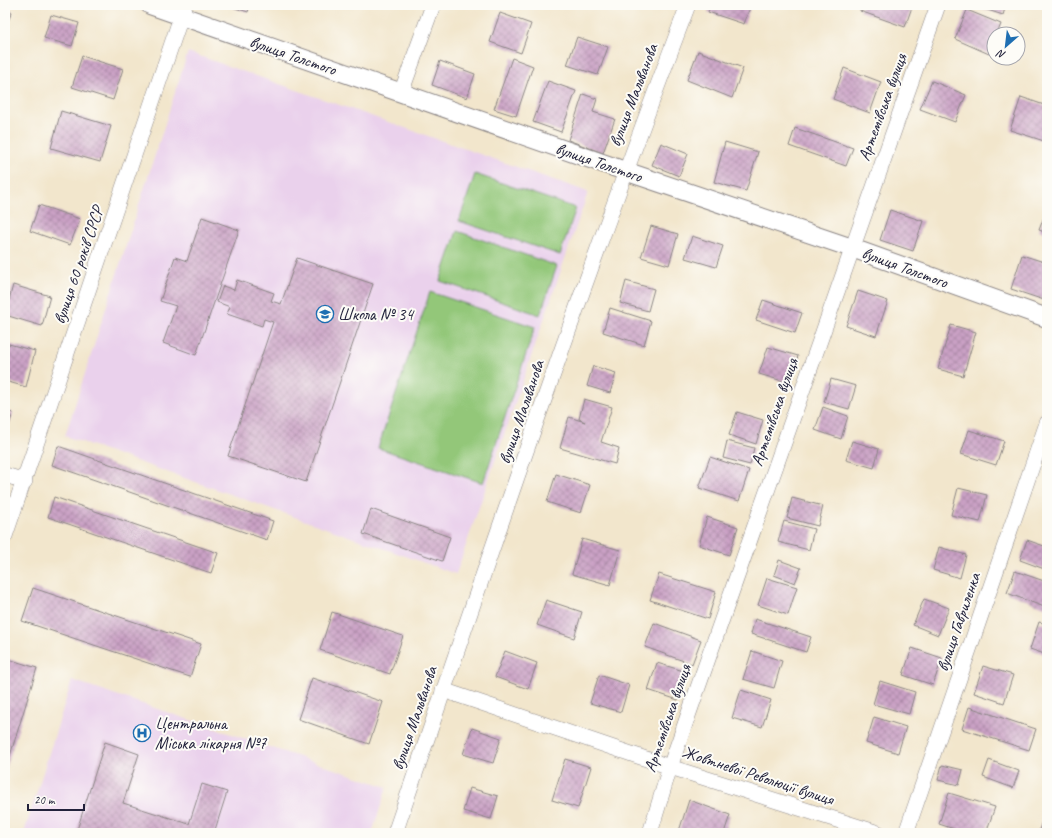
<svg xmlns="http://www.w3.org/2000/svg" width="1052" height="838" viewBox="0 0 1052 838" font-family="Caveat,sans-serif">
  <style>
    .built { fill: #ead1ec }
    .pitch { fill: #93c779; stroke: #5a745a }
    .building { fill: url(#building-cross-hatch) }
    .lines { fill: none; stroke-linecap: round; stroke-linejoin: round }
    .minor-casing { stroke: #8a8484; stroke-width: 16 }
    .tertiary-casing { stroke: #8a8484; stroke-width: 20 }
    .minor { stroke: #fff; stroke-width: 15 }
    .tertiary { stroke: #fff; stroke-width: 18 }
    .labels { text-anchor: middle; stroke-width: 4; stroke-linejoin: round; paint-order: stroke }
    .street-label { font-size: 17px; fill: #22223b; stroke: #fdfcf7 }
    .poi-label { font-size: 17px; fill: #22223b; stroke: #fdfcf7; text-anchor: start }
  </style>
  <defs>
    <pattern id="building-cross-hatch" width="8" height="8" patternUnits="userSpaceOnUse"><rect width="8" height="8" fill="#caa1c5"/><path d="M0 0l8 8M0 8l8-8" fill="none" stroke="#a483a1"/></pattern>
  </defs>
  <rect width="100%" height="100%" fill="#fdfcf7"/>
  <filter id="ink" filterUnits="userSpaceOnUse"><feTurbulence type="fractalNoise" baseFrequency=".025" numOctaves="2"/><feDisplacementMap in="SourceGraphic" scale="8" xChannelSelector="R" yChannelSelector="G"/><feConvolveMatrix kernelMatrix="1 2 1 2 8 2 1 2 1" color-interpolation-filters="sRGB"/></filter>
  <filter id="wash" filterUnits="userSpaceOnUse"><feTurbulence type="fractalNoise" baseFrequency=".012" numOctaves="4" result="noise"/><feDisplacementMap in="SourceGraphic" scale="16" xChannelSelector="R" yChannelSelector="G"/><feGaussianBlur stdDeviation="0.9" result="paint"/><feColorMatrix in="noise" values="0 0 0 0 0 0 0 0 0 0 0 0 0 0 0 0 0 1.4 0 .05"/><feComposite in="paint" operator="in"/></filter>
  <g filter="url(#wash)">
    <rect width="100%" height="100%" fill="#f2e6cc"/>
    <g class="built">
      <path d="M188 52 588 192 456 574 65 436Z"/>
      <path d="M72 680 387 787 372 833H24Z"/>
    </g>
    <g class="pitch">
      <path d="M475 174 576 208 560 255 459 221Z"/>
      <path d="M457 231 557 266 540 315 440 281Z"/>
      <path d="M430 292 535 327 483 483 378 448Z"/>
    </g>
    <g id="blocks">
      <g class="building">
        <path d="M226 5H250L248 12Z"/>
        <path d="M481 5H491L490 8Z"/>
        <path d="M711 5H751L744 24 708 12Z"/>
        <path d="M862 5H908L912 7 905 27 860 11Z"/>
        <path d="M972 5H1006L1003 15Z"/>
        <path d="M5 9 12 12 5 28Z"/>
        <path d="M967 10 1001 24 997 34H994V42L989 54 955 39Z"/>
        <path d="M500 13 531 24 521 53 490 42Z"/>
        <path d="M51 15 79 23 72 46 44 38Z"/>
        <path d="M577 37 608 47 598 75 567 65Z"/>
        <path d="M698 51 743 68 732 98 687 80Z"/>
        <path d="M82 56 123 69 113 100 72 87Z"/>
        <path d="M512 58 533 66 516 116 494 109Z"/>
        <path d="M440 61 475 74 467 98 432 85Z"/>
        <path d="M844 68 881 82 870 113 833 99Z"/>
        <path d="M548 81 576 91 561 132 533 122Z"/>
        <path d="M932 81 966 95 955 122 920 109Z"/>
        <path d="M583 94 597 99 593 112 615 119 603 153 568 140Z"/>
        <path d="M1021 97 1047 106V142L1010 130Z"/>
        <path d="M61 111 111 126 100 162 51 148Z"/>
        <path d="M795 128 853 148 846 166 789 146Z"/>
        <path d="M725 142 758 152 746 191 714 182Z"/>
        <path d="M661 143 688 154 679 176 652 165Z"/>
        <path d="M39 205 80 219 70 245 30 231Z"/>
        <path d="M1047 209V233L1039 230Z"/>
        <path d="M890 210 923 221 913 251 880 240Z"/>
        <path d="M202 217 239 230 196 355 163 343 176 306 160 301 175 257 187 261Z"/>
        <path d="M651 226 678 234 669 265 641 257Z"/>
        <path d="M692 236 723 246 716 267 685 258Z"/>
        <path d="M1022 255 1047 263V301L1011 289Z"/>
        <path d="M297 258 373 284 306 482 228 456 273 322 264 319 262 326 227 314 230 307 217 302 223 286 234 290 237 280 274 293 271 301 281 304Z"/>
        <path d="M626 281 654 289 648 311 620 303Z"/>
        <path d="M13 285 50 296 42 326 5 315Z"/>
        <path d="M858 291 888 301 876 336 846 326Z"/>
        <path d="M763 300 802 313 795 333 756 320Z"/>
        <path d="M610 308 651 321 644 345 603 332Z"/>
        <path d="M951 325 976 332 963 376 938 369Z"/>
        <path d="M5 343 35 351 26 387 5 381Z"/>
        <path d="M768 347 798 356 789 383 759 374Z"/>
        <path d="M593 366 616 373 610 393 587 386Z"/>
        <path d="M831 379 856 386 849 409 824 402Z"/>
        <path d="M584 399 612 407 601 442 619 448 615 464 560 448 569 417 585 422 579 419Z"/>
        <path d="M823 407 848 416 841 439 815 430Z"/>
        <path d="M5 411 13 413 5 437Z"/>
        <path d="M737 412 763 420 756 444 729 435Z"/>
        <path d="M969 430 1004 441 996 465 961 454Z"/>
        <path d="M727 441 754 448 750 465 723 458Z"/>
        <path d="M852 441 879 449 874 468 846 460Z"/>
        <path d="M58 446 273 521 267 540 52 465Z"/>
        <path d="M710 457 749 470 739 501 699 488Z"/>
        <path d="M556 474 590 485 581 513 547 502Z"/>
        <path d="M958 488 987 495 980 522 951 515Z"/>
        <path d="M54 497 218 553 211 573 48 517Z"/>
        <path d="M792 498 823 506 818 526 787 518Z"/>
        <path d="M371 509 450 537 442 561 363 534Z"/>
        <path d="M707 517 738 527 729 555 699 545Z"/>
        <path d="M784 521 814 529 809 550 778 542Z"/>
        <path d="M582 539 620 550 610 585 572 574Z"/>
        <path d="M1027 540 1047 547V570L1020 560Z"/>
        <path d="M939 547 966 555 960 578 933 570Z"/>
        <path d="M779 560 801 568 795 583 774 575Z"/>
        <path d="M1015 571 1047 582V608L1007 593Z"/>
        <path d="M659 574 716 592 708 619 650 600Z"/>
        <path d="M767 578 797 587 788 615 758 605Z"/>
        <path d="M33 588 201 644 190 677 22 621Z"/>
        <path d="M924 599 949 608 938 635 913 625Z"/>
        <path d="M546 600 582 612 574 638 537 625Z"/>
        <path d="M332 612 403 636 390 674 320 650Z"/>
        <path d="M755 619 811 637 806 652 751 634Z"/>
        <path d="M1039 622 1047 624V655L1030 649Z"/>
        <path d="M654 623 701 640 692 664 645 647Z"/>
        <path d="M912 648 942 658 933 685 903 675Z"/>
        <path d="M505 651 537 663 528 689 495 677Z"/>
        <path d="M752 651 782 661 774 688 743 679Z"/>
        <path d="M5 658 37 668 5 772Z"/>
        <path d="M657 663 687 672 678 700 648 690Z"/>
        <path d="M983 666 1013 675 1004 703 974 693Z"/>
        <path d="M599 675 629 685 621 712 590 703Z"/>
        <path d="M312 678 383 702 369 744 298 719Z"/>
        <path d="M880 681 915 692 909 714 873 704Z"/>
        <path d="M741 690 771 700 762 727 732 718Z"/>
        <path d="M969 707 1036 729 1029 750 962 729Z"/>
        <path d="M874 717 906 727 898 753 866 743Z"/>
        <path d="M472 728 501 738 493 763 463 754Z"/>
        <path d="M105 742 139 754 123 803 189 824 202 784 227 792 214 833H76Z"/>
        <path d="M565 759 591 767 578 808 552 800Z"/>
        <path d="M989 760 1019 771 1013 788 983 777Z"/>
        <path d="M942 765 963 770 959 785 938 780Z"/>
        <path d="M470 788 498 796 491 819 463 811Z"/>
        <path d="M949 793 995 807 986 833H966L939 824Z"/>
        <path d="M689 800 730 815 724 833H686L679 831Z"/>
        <path d="M1045 813 1047 814V833H1038Z"/>
      </g>
    </g>
  </g>
  <g filter="url(#ink)">
    <use href="#blocks" fill-opacity="0" stroke="#8a8484" stroke-width="1"/>
    <g class="lines">
      <defs>
        <g id="minor">
          <path d="M401 93 433 5"/>
          <path d="M5 475 25 481"/>
          <path d="M5 536 185 5"/>
          <path d="M443 690 670 767 878 833"/>
          <path d="M395 833C489 556 584 279 688 5"/>
          <path d="M650 833 670 767 938 5"/>
          <path d="M906 833 1047 423"/>
        </g>
        <path id="tertiary" d="M150 5 625 171 852 248 1047 318"/>
      </defs>
      <use href="#minor" class="minor-casing"/>
      <use href="#tertiary" class="tertiary-casing"/>
      <use href="#minor" class="minor"/>
      <use href="#tertiary" class="tertiary"/>
    </g>
  </g>
  <defs>
    <symbol id="school-ring" viewBox="-11 -11 22 22"><circle r="9.5" fill="#fdfcf7" stroke="#1f6fb2" stroke-width="1.5"/><path d="M0-5L7-2L0 1L-7-2ZM-4 1L0 2.5L4 1V4Q0 6-4 4Z" fill="#1f6fb2"/></symbol>
    <symbol id="hospital-ring" viewBox="-11 -11 22 22"><circle r="9.5" fill="#fdfcf7" stroke="#1f6fb2" stroke-width="1.5"/><path d="M-5-5h3v3.5h4V-5h3V5h-3V1.5h-4V5h-3Z" fill="#1f6fb2"/></symbol>
  </defs>
  <g fill-rule="evenodd">
    <use href="#school-ring" x="315" y="304" width="20" height="20"/>
    <use href="#hospital-ring" x="132" y="723" width="20" height="20"/>
  </g>
  <g class="labels">
    <g class="street-label">
      <text transform="translate(293 55) rotate(19)" y="6">вулиця Толстого</text>
      <text transform="translate(633 95) rotate(-69)" y="6">вулиця Мальванова</text>
      <text transform="translate(882 107) rotate(-70)" y="6">Артемівська вулиця</text>
      <text transform="translate(599 162) rotate(19)" y="6">вулиця Толстого</text>
      <text transform="translate(78 265) rotate(-71)" y="6">вулиця 60 років СРСР</text>
      <text transform="translate(905 267) rotate(20)" y="6">вулиця Толстого</text>
      <text transform="translate(521 412) rotate(-71)" y="6">вулиця Мальванова</text>
      <text transform="translate(774 412) rotate(-71)" y="6">Артемівська вулиця</text>
      <text transform="translate(958 622) rotate(-71)" y="6">вулиця Гавриленка</text>
      <text transform="translate(414 718) rotate(-71)" y="6">вулиця Мальванова</text>
      <text transform="translate(667 718) rotate(-71)" y="6">Артемівська вулиця</text>
      <text transform="translate(758 775) rotate(18)" y="6">Жовтневої Революції вулиця</text>
    </g>
    <g class="poi-label">
      <text x="338" y="320">Школа № 34</text>
      <text x="155" y="729">Центральна<tspan x="155" dy="20">Міська лікарня №7</tspan></text>
    </g>
  </g>
  <rect width="1052" height="838" fill="none" stroke="#fdfcf7" stroke-width="20"/>
  <g transform="translate(1006 46) rotate(208)"><circle r="19" fill="#fdfcf7" stroke="#a5a5ac"/>
  <path d="M0-3L7 15L0 10L-7 15Z" fill="#1f6fb2"/>
  <text y="-6" font-size="11" font-weight="bold" text-anchor="middle" fill="#22223b">N</text>
  </g>
  <path d="M28 804v6h56v-6" fill="none" stroke="#22223b" stroke-width="2"/>
  <text x="34" y="804" font-size="12" fill="#22223b" stroke="#fdfcf7" stroke-width="3" paint-order="stroke">20 m</text>
</svg>
